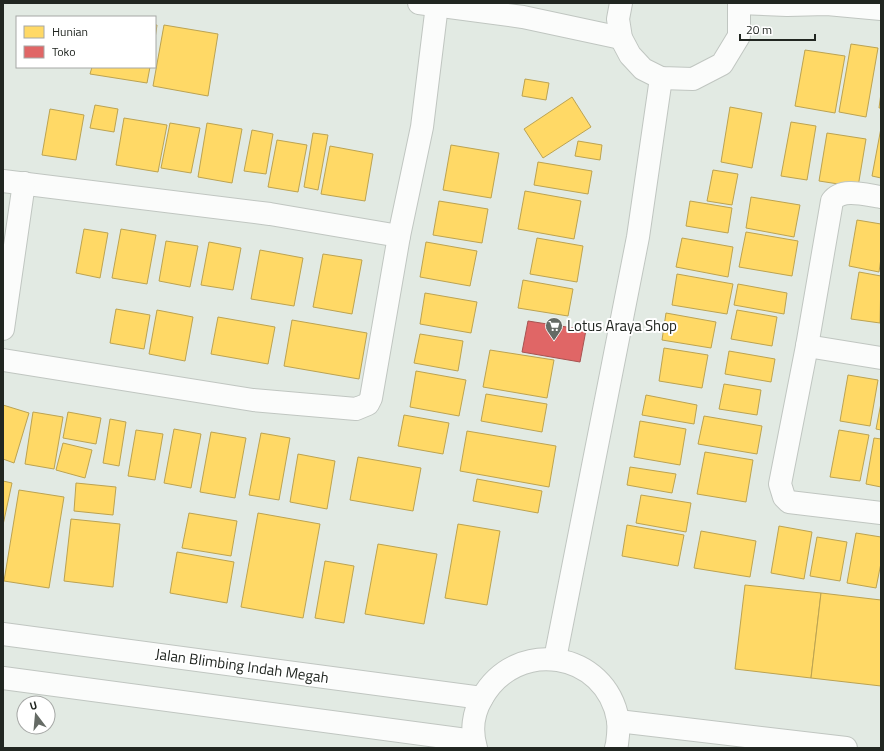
<svg xmlns="http://www.w3.org/2000/svg" width="884" height="751" viewBox="0 0 884 751" font-family="'Titillium Web',sans-serif">
  <style>
    .homes { fill: #ffd966; stroke: #bca351 }
    .shops { fill: #e06666; stroke: #a75351 }
    .lines { fill: none; stroke-linecap: round; stroke-linejoin: round }
    .minor-casing { stroke: #c0c6c1; stroke-width: 24 }
    .tertiary-casing { stroke: #c0c6c1; stroke-width: 24 }
    .minor { stroke: #fbfcfb; stroke-width: 22 }
    .tertiary { stroke: #fbfcfb; stroke-width: 22 }
    .labels { text-anchor: middle; stroke-width: 4; stroke-linejoin: round; paint-order: stroke }
    .poi-label { font-size: 15px; fill: #212621; stroke: #fff; text-anchor: start }
    .street-label { font-size: 15px; fill: #212621; stroke: #fff }
  </style>
  <rect width="100%" height="100%" fill="#e2eae3"/>
  <g class="homes">
    <path d="M155 25H157L155 39Z"/>
    <path d="M164 25 218 34 208 96 153 86Z"/>
    <path d="M851 44 878 48 866 117 839 112Z"/>
    <path d="M805 50 845 56 835 113 795 106Z"/>
    <path d="M92 67H150L147 83 90 74Z"/>
    <path d="M525 79 549 83 546 100 522 96Z"/>
    <path d="M881 93V108H879Z"/>
    <path d="M572 97 591 127 543 158 524 129Z"/>
    <path d="M95 105 118 109 114 132 90 128Z"/>
    <path d="M730 107 762 113 752 168 721 162Z"/>
    <path d="M50 109 84 115 76 160 42 155Z"/>
    <path d="M124 118 167 125 158 172 116 165Z"/>
    <path d="M791 122 816 126 807 180 781 176Z"/>
    <path d="M170 123 200 128 191 173 161 168Z"/>
    <path d="M207 123 242 129 232 183 198 177Z"/>
    <path d="M881 128V178L872 176Z"/>
    <path d="M252 130 273 134 266 174 244 171Z"/>
    <path d="M313 133 328 135 318 190 304 187Z"/>
    <path d="M827 133 866 139 858 187 819 181Z"/>
    <path d="M277 140 307 145 298 192 268 187Z"/>
    <path d="M578 141 602 145 600 160 575 156Z"/>
    <path d="M451 145 499 153 491 198 443 190Z"/>
    <path d="M330 146 373 154 365 201 321 194Z"/>
    <path d="M538 162 592 171 588 194 534 185Z"/>
    <path d="M713 170 738 174 732 205 707 201Z"/>
    <path d="M525 191 581 201 574 239 518 229Z"/>
    <path d="M751 197 800 205 794 237 746 228Z"/>
    <path d="M439 201 488 209 482 243 433 235Z"/>
    <path d="M690 201 732 208 728 233 686 226Z"/>
    <path d="M857 220 881 224V258L879 272 849 266Z"/>
    <path d="M84 229 108 233 100 278 76 273Z"/>
    <path d="M121 229 156 235 147 284 112 278Z"/>
    <path d="M746 232 798 241 792 276 739 267Z"/>
    <path d="M537 238 583 246 577 282 530 274Z"/>
    <path d="M682 238 733 247 728 277 676 267Z"/>
    <path d="M166 241 198 246 190 287 159 281Z"/>
    <path d="M209 242 241 248 233 290 201 285Z"/>
    <path d="M426 242 477 251 470 286 420 277Z"/>
    <path d="M260 250 303 258 294 306 251 299Z"/>
    <path d="M323 254 362 260 352 314 313 307Z"/>
    <path d="M859 272 881 276 880 323 851 319Z"/>
    <path d="M677 274 733 284 727 314 672 305Z"/>
    <path d="M523 280 573 289 568 316 518 308Z"/>
    <path d="M738 284 787 293 784 314 734 305Z"/>
    <path d="M425 293 477 302 471 333 420 324Z"/>
    <path d="M116 309 150 315 144 349 110 343Z"/>
    <path d="M157 310 193 317 185 361 149 354Z"/>
    <path d="M737 310 777 317 772 346 731 339Z"/>
    <path d="M666 313 716 322 711 348 662 340Z"/>
    <path d="M218 317 275 327 268 364 211 354Z"/>
    <path d="M292 320 367 333 359 379 284 366Z"/>
    <path d="M420 334 463 341 458 371 414 363Z"/>
    <path d="M664 348 708 355 702 388 659 381Z"/>
    <path d="M490 350 554 360 547 398 483 387Z"/>
    <path d="M729 351 775 359 771 382 725 374Z"/>
    <path d="M416 371 466 380 459 416 410 407Z"/>
    <path d="M848 375 878 380 870 426 840 421Z"/>
    <path d="M724 384 761 390 757 415 719 409Z"/>
    <path d="M486 394 547 404 542 432 481 421Z"/>
    <path d="M646 395 697 405 694 424 642 415Z"/>
    <path d="M881 403V430L876 429Z"/>
    <path d="M3 405 29 413 14 463 3 459Z"/>
    <path d="M33 412 63 417 54 469 25 464Z"/>
    <path d="M68 412 101 418 96 444 63 438Z"/>
    <path d="M404 415 449 423 443 454 398 446Z"/>
    <path d="M704 416 762 426 757 454 698 444Z"/>
    <path d="M110 419 126 422 119 466 103 463Z"/>
    <path d="M640 421 686 429 680 465 634 457Z"/>
    <path d="M174 429 201 434 191 488 164 483Z"/>
    <path d="M136 430 163 434 155 480 128 476Z"/>
    <path d="M839 430 869 435 860 481 830 477Z"/>
    <path d="M467 431 556 446 549 487 460 471Z"/>
    <path d="M211 432 246 438 235 498 200 492Z"/>
    <path d="M261 433 290 438 279 500 249 495Z"/>
    <path d="M874 438 881 439V487L866 484Z"/>
    <path d="M63 443 92 450 85 478 56 470Z"/>
    <path d="M705 452 753 460 746 502 697 494Z"/>
    <path d="M298 454 335 461 327 509 290 502Z"/>
    <path d="M358 457 421 468 413 511 350 500Z"/>
    <path d="M630 467 676 474 672 493 627 485Z"/>
    <path d="M477 479 542 491 538 513 473 501Z"/>
    <path d="M3 481 12 483 3 525Z"/>
    <path d="M76 483 116 487 113 515 74 511Z"/>
    <path d="M19 490 64 497 49 588 4 581Z"/>
    <path d="M641 495 691 503 686 532 636 523Z"/>
    <path d="M189 513 237 521 231 556 182 548Z"/>
    <path d="M258 513 320 524 303 618 241 607Z"/>
    <path d="M71 519 120 524 113 587 64 581Z"/>
    <path d="M458 524 500 531 487 605 445 598Z"/>
    <path d="M627 525 684 535 678 566 622 556Z"/>
    <path d="M779 526 812 532 804 579 771 573Z"/>
    <path d="M701 531 756 541 750 577 694 568Z"/>
    <path d="M856 533 881 537V563L876 588 847 583Z"/>
    <path d="M817 537 847 542 840 581 810 576Z"/>
    <path d="M378 544 437 554 424 624 365 614Z"/>
    <path d="M177 552 234 562 227 603 170 593Z"/>
    <path d="M325 561 354 566 344 623 315 618Z"/>
    <path d="M745 585 821 593 811 678 735 669Z"/>
    <path d="M821 593 881 600V686L811 678Z"/>
  </g>
  <path class="shops" d="M528 321 586 330 580 362 522 352Z"/>
  <g class="lines">
    <defs>
      <g id="minor">
        <path d="M419 3 523 17 621 38"/>
        <path d="M621 3 618 19 621 38 630 55 643 69 661 78 693 79 722 64 739 36V3"/>
        <path d="M739 3 787 5 827 4 881 9"/>
        <path d="M3 181 270 214 399 236"/>
        <path d="M881 197C866 195 842 187 832 201L807 346 780 484 784 497 789 502 881 513"/>
        <path d="M3 329 24 183"/>
        <path d="M807 346 881 358"/>
        <path d="M3 360 253 400 356 409 368 404 371 398 399 236 422 127 437 5"/>
        <path d="M555 659 638 237 661 78"/>
      </g>
      <g id="tertiary">
        <path d="M3 634 482 698"/>
        <path d="M3 678 474 741"/>
        <path d="M618 721 846 748"/>
        <path d="M476 748C471 731 473 713 482 698 516 637 606 651 618 720 619 728 618 737 617 744L616 748"/>
      </g>
    </defs>
    <use href="#minor" class="minor-casing"/>
    <use href="#tertiary" class="tertiary-casing"/>
    <use href="#minor" class="minor"/>
    <use href="#tertiary" class="tertiary"/>
  </g>
  <defs>
    <symbol id="supermarket-pin" viewBox="-11 -11 22 30"><path d="M0 17L-7.5 6A9.5 9.5 0 1 1 7.5 6Z" fill="#656b65" stroke="#fff"/><path d="M-6-5.5h2.5l.6 2H6L4.5 2H-2.5L-4.4-4H-6ZM-1.5 3.2a1.3 1.3 0 1 0 .1 0ZM3 3.2a1.3 1.3 0 1 0 .1 0Z" fill="#fff"/></symbol>
  </defs>
  <g fill-rule="evenodd">
    <use href="#supermarket-pin" x="544" y="316" width="20" height="27"/>
  </g>
  <g class="labels">
    <g class="poi-label">
      <text x="567" y="331">Lotus Araya Shop</text>
    </g>
    <g class="street-label">
      <text transform="translate(242 666) rotate(8)" y="5">Jalan Blimbing Indah Megah</text>
    </g>
  </g>
  <rect width="884" height="751" fill="none" stroke="#212621" stroke-width="8"/>
  <rect x="16" y="16" width="140" height="52" fill="#ffffff" stroke="#a6a8a6"/>
  <rect x="24" y="26" width="20" height="12" fill="#ffd966" stroke="#a6a8a6"/>
  <text x="52" y="36" font-size="12" fill="#212621">Hunian</text>
  <rect x="24" y="46" width="20" height="12" fill="#e06666" stroke="#a6a8a6"/>
  <text x="52" y="56" font-size="12" fill="#212621">Toko</text>
  <g transform="translate(36 715) rotate(344)"><circle r="19" fill="#ffffff" stroke="#a6a8a6"/>
  <path d="M0-3L7 15L0 10L-7 15Z" fill="#656b65"/>
  <text y="-6" font-size="11" font-weight="bold" text-anchor="middle" fill="#212621">U</text>
  </g>
  <path d="M740 34v6h75v-6" fill="none" stroke="#212621" stroke-width="2"/>
  <text x="746" y="34" font-size="12" fill="#212621" stroke="#ffffff" stroke-width="3" paint-order="stroke">20 m</text>
</svg>
